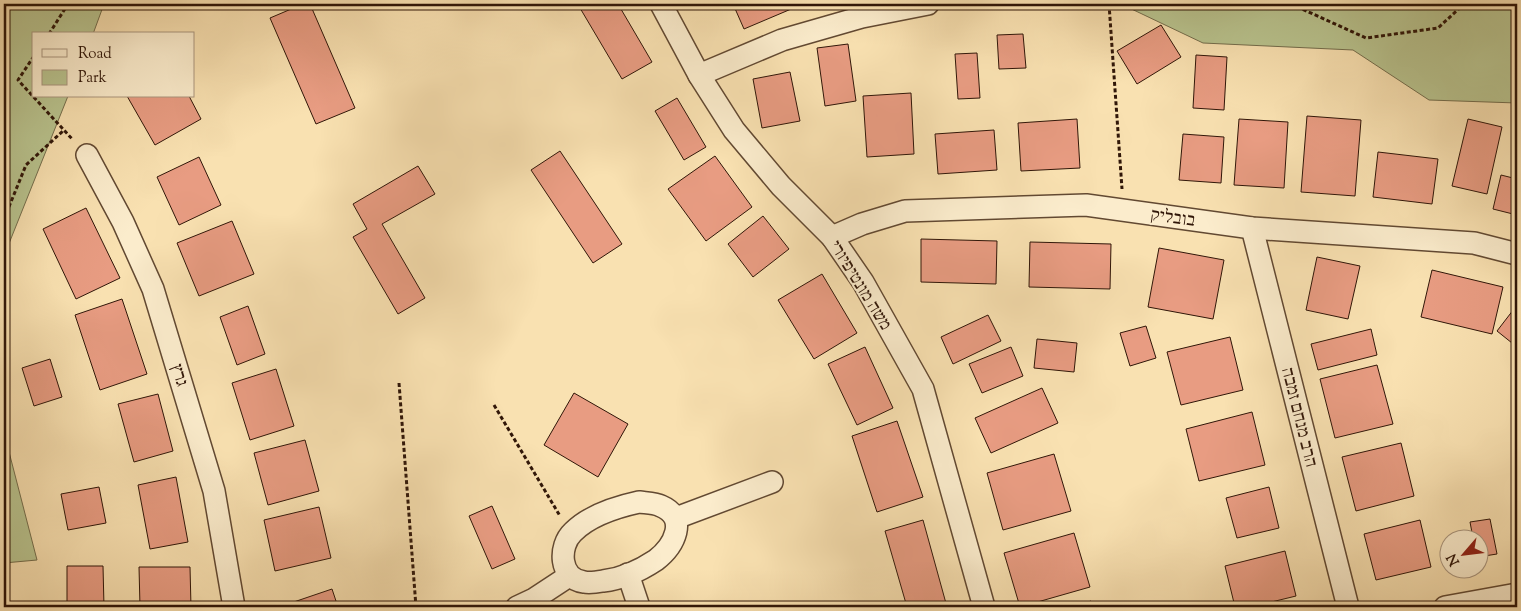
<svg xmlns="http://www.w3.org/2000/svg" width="1521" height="611" viewBox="0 0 1521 611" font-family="'Sorts Mill Goudy','Frank Ruhl Libre',serif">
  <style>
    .green { fill: #b9c48f; stroke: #746d4c }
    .building { fill: #e89c82; stroke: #301608 }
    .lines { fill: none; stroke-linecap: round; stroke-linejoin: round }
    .minor-casing { stroke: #624932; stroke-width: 24 }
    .path { stroke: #301608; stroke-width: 3; stroke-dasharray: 4 2.5; stroke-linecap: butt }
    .minor { stroke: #fbeccc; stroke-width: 21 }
    .labels { text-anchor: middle; stroke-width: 4; stroke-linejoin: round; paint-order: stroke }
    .street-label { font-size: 18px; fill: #301608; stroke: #fbeccc }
  </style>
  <rect width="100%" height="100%" fill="#f9e1b1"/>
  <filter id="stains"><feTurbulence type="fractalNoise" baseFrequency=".004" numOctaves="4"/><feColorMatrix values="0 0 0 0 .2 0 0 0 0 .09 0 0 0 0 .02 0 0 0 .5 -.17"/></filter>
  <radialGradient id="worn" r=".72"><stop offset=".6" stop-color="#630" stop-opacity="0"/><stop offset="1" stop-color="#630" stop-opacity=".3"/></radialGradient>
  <g class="green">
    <path d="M4 4H104L93 34H34V96H68L4 256Z"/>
    <path d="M1121 4H1517V103L1429 100 1353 50 1203 43Z"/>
    <path d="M4 426 8 448 37 560 4 563Z"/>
  </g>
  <g class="building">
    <path d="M303 4H310L355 108 316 124 270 18Z"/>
    <path d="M587 4H618L652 62 622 79 580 8Z"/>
    <path d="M733 4H803L744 29Z"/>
    <path d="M1161 25 1181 57 1137 84 1117 51Z"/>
    <path d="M1023 34 1026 68 999 69 997 35Z"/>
    <path d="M848 44 856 101 825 106 817 48Z"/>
    <path d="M977 53 980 98 958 99 955 54Z"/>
    <path d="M1196 55 1227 57 1224 110 1193 108Z"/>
    <path d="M790 72 800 121 762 128 753 79Z"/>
    <path d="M911 93 914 154 867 157 863 96Z"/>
    <path d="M127 96H189L201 119 155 145Z"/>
    <path d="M677 98 706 147 684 160 655 111Z"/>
    <path d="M1307 116 1361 120 1355 196 1301 192Z"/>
    <path d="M1077 119 1080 168 1021 171 1018 123Z"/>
    <path d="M1239 119 1288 122 1284 188 1234 185Z"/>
    <path d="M1468 119 1502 127 1487 194 1452 186Z"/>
    <path d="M994 130 997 170 938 174 935 134Z"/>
    <path d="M1183 134 1224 137 1221 183 1179 180Z"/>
    <path d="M560 151 622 244 593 263 531 170Z"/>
    <path d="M1378 152 1438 159 1432 204 1373 197Z"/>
    <path d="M715 156 752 207 706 241 668 189Z"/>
    <path d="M199 157 221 205 179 225 157 177Z"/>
    <path d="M418 166 435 194 382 224 425 298 398 314 353 237 367 229 353 204Z"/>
    <path d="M1501 175 1517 179V215L1493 209Z"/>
    <path d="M86 208 120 278 76 299 43 229Z"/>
    <path d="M763 216 789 249 753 277 728 244Z"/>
    <path d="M232 221 254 274 199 296 177 243Z"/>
    <path d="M921 239 997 241 996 284 921 282Z"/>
    <path d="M1030 242 1111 244 1110 289 1029 287Z"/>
    <path d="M1159 248 1224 260 1213 319 1148 307Z"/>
    <path d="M1317 257 1360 266 1348 319 1306 310Z"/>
    <path d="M1432 270 1503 287 1492 334 1421 317Z"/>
    <path d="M822 274 857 333 814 359 778 300Z"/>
    <path d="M122 299 147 374 100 390 75 315Z"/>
    <path d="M1517 305V347L1497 331Z"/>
    <path d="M248 306 265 354 237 365 220 317Z"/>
    <path d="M988 315 1001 341 953 364 941 337Z"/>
    <path d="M1146 326 1156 358 1130 366 1120 333Z"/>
    <path d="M1371 329 1377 355 1318 370 1311 344Z"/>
    <path d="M1230 337 1243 390 1181 405 1167 352Z"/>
    <path d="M1037 339 1077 343 1074 372 1034 368Z"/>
    <path d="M865 347 893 408 857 425 828 364Z"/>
    <path d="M1011 347 1023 376 982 393 969 364Z"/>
    <path d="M50 359 62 397 34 406 22 368Z"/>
    <path d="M1377 365 1393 424 1335 438 1320 379Z"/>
    <path d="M276 369 294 426 250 440 232 383Z"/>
    <path d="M1042 388 1058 423 991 453 975 418Z"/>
    <path d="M574 393 628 424 598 477 544 445Z"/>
    <path d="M158 394 173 451 134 462 118 404Z"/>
    <path d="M1252 412 1265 465 1199 481 1186 429Z"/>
    <path d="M897 421 923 497 877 512 852 436Z"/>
    <path d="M305 440 319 491 268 505 254 453Z"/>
    <path d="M1401 443 1414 496 1356 511 1342 457Z"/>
    <path d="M1054 454 1071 511 1003 530 987 473Z"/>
    <path d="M176 477 188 542 150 549 138 485Z"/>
    <path d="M99 487 106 523 68 530 61 494Z"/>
    <path d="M1269 487 1279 528 1237 538 1226 498Z"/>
    <path d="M492 506 515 559 492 569 469 516Z"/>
    <path d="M319 507 331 558 275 571 264 520Z"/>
    <path d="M1490 519 1497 554 1478 557V538H1473L1470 522Z"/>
    <path d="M923 520 947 607H907L885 531Z"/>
    <path d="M1420 520 1431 567 1376 580 1364 534Z"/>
    <path d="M1074 533 1090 587 1020 607 1004 553Z"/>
    <path d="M1285 551 1296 596 1251 607H1235L1225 566Z"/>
    <path d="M67 566H103L104 607H67Z"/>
    <path d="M139 567H190L191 607H140Z"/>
    <path d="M332 589 338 607H279Z"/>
    <path d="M1091 601 1093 607H1071Z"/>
  </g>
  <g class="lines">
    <defs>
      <g id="minor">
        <path d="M661 4 699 75 734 130 781 186 832 237 863 282 923 389 984 607"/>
        <path d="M699 75 782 40 862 17 928 4"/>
        <path d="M87 155 123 222 153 289 214 491 234 607"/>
        <path d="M1252 228 1348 607"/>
        <path d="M832 237 862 224 905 211 1086 205 1252 228 1474 243 1517 254"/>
        <path d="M639 502C646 503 655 503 661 506 689 518 674 546 656 560 641 570 621 579 603 581 597 582 589 583 584 582 559 579 558 546 573 532 590 515 616 507 639 502Z"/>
        <path d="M676 518 772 482"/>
        <path d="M628 574 639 607"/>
        <path d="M517 607 534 599 569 576"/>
        <path d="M1445 607 1517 594"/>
      </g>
    </defs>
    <use href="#minor" class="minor-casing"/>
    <g class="path">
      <path d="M1109 4 1122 189"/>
      <path d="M1291 4 1366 38 1438 28 1464 4"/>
      <path d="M49 34 68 4"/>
      <path d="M34 56 18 80 73 140"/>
      <path d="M4 219 26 165 64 130"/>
      <path d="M399 383 416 607"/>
      <path d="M494 405 560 516"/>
    </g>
    <use href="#minor" class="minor"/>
  </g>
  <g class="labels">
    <g class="street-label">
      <text transform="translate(1173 217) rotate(8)" y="6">בובליק</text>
      <text transform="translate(861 285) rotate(58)" y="6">משה מונטיפיורי</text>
      <text transform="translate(180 375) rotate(73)" y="6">גרץ</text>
      <text transform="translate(1300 417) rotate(76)" y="6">הרב מנחם זמבה</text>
    </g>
  </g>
  <rect width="1521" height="611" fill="none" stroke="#f9e1b1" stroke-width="20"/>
  <rect x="5" y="5" width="1511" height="601" fill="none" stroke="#301608" stroke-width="2.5"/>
  <rect x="10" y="10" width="1501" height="591" fill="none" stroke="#301608"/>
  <rect x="32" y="32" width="162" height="65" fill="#fbeccc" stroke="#aa967e"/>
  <rect x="42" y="49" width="25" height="8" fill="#fbeccc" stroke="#aa967e"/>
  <text x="78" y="58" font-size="15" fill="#301608">Road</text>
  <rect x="42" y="70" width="25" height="15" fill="#b9c48f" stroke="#aa967e"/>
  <text x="78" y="82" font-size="15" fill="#301608">Park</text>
  <g transform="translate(1464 554) rotate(242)"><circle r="24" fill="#fbeccc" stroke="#aa967e"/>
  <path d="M0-4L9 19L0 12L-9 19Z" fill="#8f2418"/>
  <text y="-8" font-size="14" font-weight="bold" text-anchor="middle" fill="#301608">N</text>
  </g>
  <rect width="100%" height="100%" filter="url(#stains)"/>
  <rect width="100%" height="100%" fill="url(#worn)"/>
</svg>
